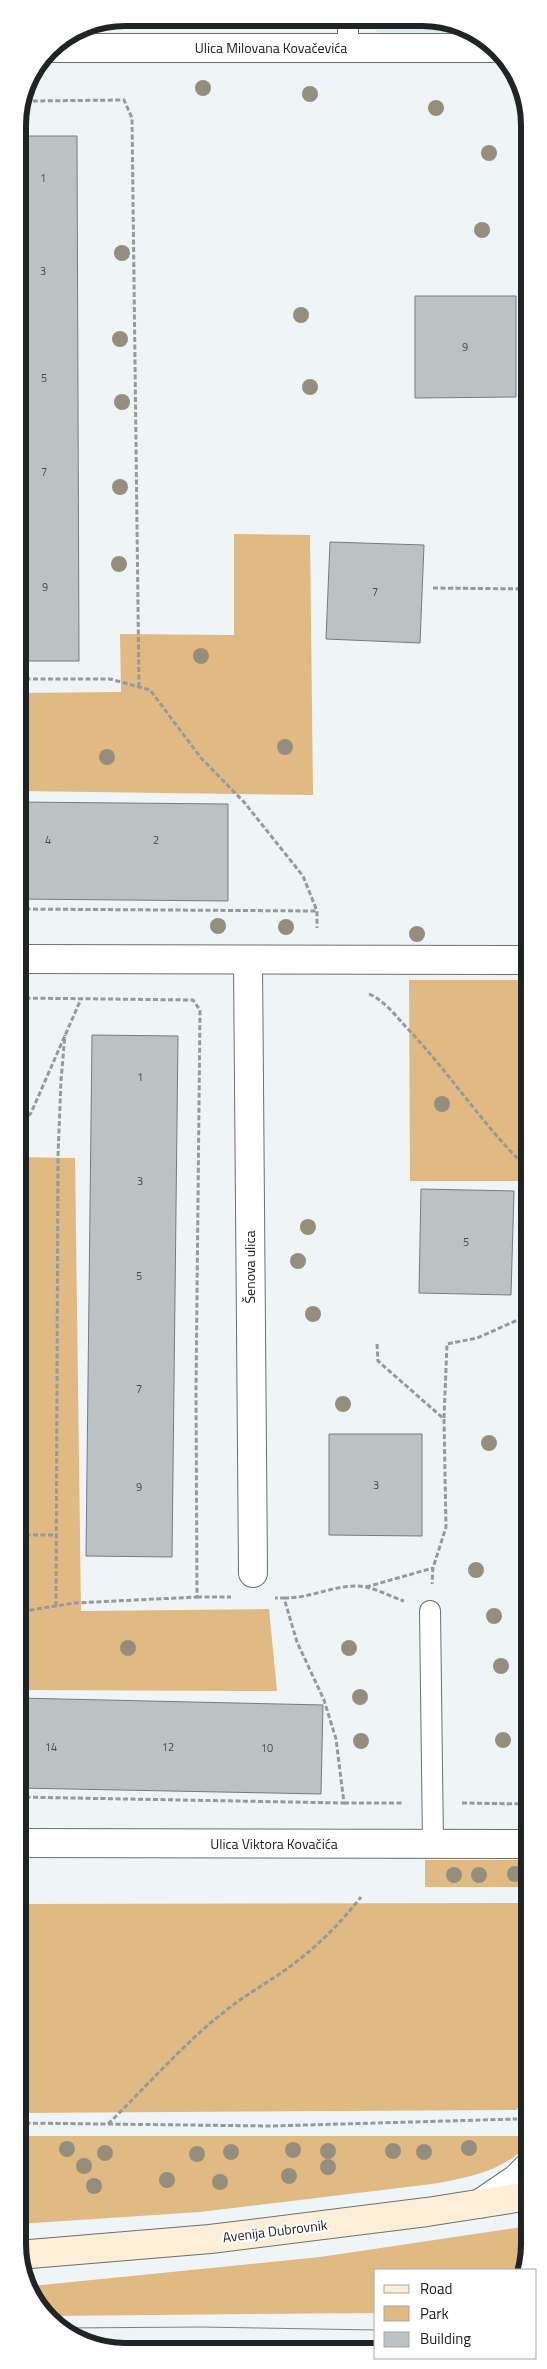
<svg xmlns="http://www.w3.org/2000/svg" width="547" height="2369" viewBox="0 0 547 2369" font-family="'Titillium Web',sans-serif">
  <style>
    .built { fill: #dcebef }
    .green { fill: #e0ba82 }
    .building { fill: #bcc2c3; stroke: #767b7c }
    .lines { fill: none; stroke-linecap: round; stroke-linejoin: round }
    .service-casing { stroke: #6b7072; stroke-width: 22 }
    .minor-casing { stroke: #6b7072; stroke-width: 30 }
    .secondary-casing { stroke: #6b7072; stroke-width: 30 }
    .path { stroke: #959a9b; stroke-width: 3; stroke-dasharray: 5 2.5; stroke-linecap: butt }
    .service { stroke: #fff; stroke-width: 20 }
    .minor { stroke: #fff; stroke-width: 28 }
    .secondary { stroke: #fdeed7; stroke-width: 28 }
    .tram { stroke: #7c8181; stroke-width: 1 }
    .tree { fill: #968e7d }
    .labels { text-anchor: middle; stroke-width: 4; stroke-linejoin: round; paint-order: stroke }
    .number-label { font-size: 11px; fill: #484c4c }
    .street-label { font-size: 14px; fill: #212424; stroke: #fff }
    .rim { fill: none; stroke: #212424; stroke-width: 6 }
  </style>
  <rect width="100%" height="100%" fill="#eff5f7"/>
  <path class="built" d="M368 19 443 20 470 35H384L378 33Z"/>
  <g class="green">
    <path d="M234 534 310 535 313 795 18 791V693L121 692 120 634 234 635Z"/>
    <path d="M409 980H529V1181H410Z"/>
    <path d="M18 1157 75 1158 81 1611 269 1609 277 1691 18 1690Z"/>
    <path d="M425 1860H529V1884L522 1887H425Z"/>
    <path d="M523 1903 529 1907V2098L516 2110 18 2113V1904Z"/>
    <path d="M18 2136H529V2143C505 2171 467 2178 432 2184L200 2212 18 2224Z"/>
    <path d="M529 2226V2251L521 2270H376V2313L47 2316 32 2286 320 2257Z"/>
  </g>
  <g class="building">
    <path d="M18 136H77L79 661H18Z"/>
    <path d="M415 296H516V397L415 398Z"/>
    <path d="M330 542 424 545 420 643 326 639Z"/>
    <path d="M18 802 228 804V901L18 899Z"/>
    <path d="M92 1035 178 1036 172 1557 86 1556Z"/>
    <path d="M421 1189 514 1191 511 1295 419 1293Z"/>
    <path d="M329 1434H422V1536L329 1535Z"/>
    <path d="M18 1698 323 1705 321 1794 18 1788Z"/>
  </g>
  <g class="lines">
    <defs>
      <g id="service">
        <path d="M348 19V48"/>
        <path d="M430 1611 433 1844"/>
      </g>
      <g id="minor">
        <path d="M50 48H492"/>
        <path d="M18 959 529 960"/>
        <path d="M248 961 253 1573"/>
        <path d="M18 1843 529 1844"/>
        <path d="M479 2204 516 2179 529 2166"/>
      </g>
      <path id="secondary" d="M18 2255 210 2239 427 2212 529 2196"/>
    </defs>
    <use href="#service" class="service-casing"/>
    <use href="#minor" class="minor-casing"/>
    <use href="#secondary" class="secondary-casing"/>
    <g class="path">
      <path d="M20 108 30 101 124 100 132 118 139 687"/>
      <path d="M433 588 529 589"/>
      <path d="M18 679H110L150 690 201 758 244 802 303 876 317 911V928"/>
      <path d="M18 909 317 911"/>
      <path d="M369 994C385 1001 395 1015 406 1027 450 1073 483 1126 529 1170"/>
      <path d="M18 998 193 1000 200 1010 196 1391 197 1597 74 1603 31 1610 18 1615"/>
      <path d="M18 1127 31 1113 81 999"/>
      <path d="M377 1344 378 1361 444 1419 446 1527 433 1568 432 1584"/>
      <path d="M444 1418 447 1344 477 1338 529 1315"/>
      <path d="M18 1535H57"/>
      <path d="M366 1587 433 1568"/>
      <path d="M197 1597H231"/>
      <path d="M284 1598C311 1599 339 1582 366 1587 379 1590 392 1597 404 1601"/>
      <path d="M56 1606 58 1156 61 1080 65 1035"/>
      <path d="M18 1797 344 1803 336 1739 324 1700 297 1642 284 1598H275"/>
      <path d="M344 1803H403"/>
      <path d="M462 1803 529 1804"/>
      <path d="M18 2123 272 2126 517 2119"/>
      <path d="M108 2124C147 2086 182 2045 224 2012 247 1993 273 1980 296 1962 321 1943 342 1921 361 1897"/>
    </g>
    <use href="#service" class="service"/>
    <use href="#minor" class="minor"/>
    <use href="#secondary" class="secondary"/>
    <g class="tram">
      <path d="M64 2328 201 2327 376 2330"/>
      <path d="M101 2348 376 2346"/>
    </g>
  </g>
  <g class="tree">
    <circle cx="203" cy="88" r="8"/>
    <circle cx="310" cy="94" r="8"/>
    <circle cx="436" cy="108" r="8"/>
    <circle cx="489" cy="153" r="8"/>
    <circle cx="482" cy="230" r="8"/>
    <circle cx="122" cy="253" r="8"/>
    <circle cx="301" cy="315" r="8"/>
    <circle cx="120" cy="339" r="8"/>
    <circle cx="310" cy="387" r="8"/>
    <circle cx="122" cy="402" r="8"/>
    <circle cx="120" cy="487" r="8"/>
    <circle cx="119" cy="564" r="8"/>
    <circle cx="201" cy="656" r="8"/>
    <circle cx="285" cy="747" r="8"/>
    <circle cx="107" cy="757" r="8"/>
    <circle cx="218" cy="926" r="8"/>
    <circle cx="286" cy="927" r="8"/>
    <circle cx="417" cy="934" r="8"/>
    <circle cx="442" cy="1104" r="8"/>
    <circle cx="308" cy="1227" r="8"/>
    <circle cx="298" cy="1261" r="8"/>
    <circle cx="313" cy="1314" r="8"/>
    <circle cx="343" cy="1404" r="8"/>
    <circle cx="489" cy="1443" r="8"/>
    <circle cx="476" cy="1570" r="8"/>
    <circle cx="494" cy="1616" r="8"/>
    <circle cx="128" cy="1648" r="8"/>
    <circle cx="349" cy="1648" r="8"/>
    <circle cx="501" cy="1666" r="8"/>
    <circle cx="360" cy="1697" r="8"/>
    <circle cx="503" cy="1740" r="8"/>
    <circle cx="361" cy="1741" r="8"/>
    <circle cx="515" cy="1874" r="8"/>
    <circle cx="454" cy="1875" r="8"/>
    <circle cx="479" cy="1875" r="8"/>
    <circle cx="469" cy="2148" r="8"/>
    <circle cx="67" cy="2149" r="8"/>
    <circle cx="293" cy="2150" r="8"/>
    <circle cx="328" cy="2151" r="8"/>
    <circle cx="393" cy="2151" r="8"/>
    <circle cx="231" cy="2152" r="8"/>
    <circle cx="424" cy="2152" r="8"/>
    <circle cx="105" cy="2153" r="8"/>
    <circle cx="197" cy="2154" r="8"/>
    <circle cx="84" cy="2166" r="8"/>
    <circle cx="328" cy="2167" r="8"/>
    <circle cx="289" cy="2176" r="8"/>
    <circle cx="167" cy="2180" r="8"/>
    <circle cx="220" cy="2182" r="8"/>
    <circle cx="94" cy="2186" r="8"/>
  </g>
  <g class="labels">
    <g class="number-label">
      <text x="43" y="182">1</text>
      <text x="43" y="275">3</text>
      <text x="465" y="351">9</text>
      <text x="44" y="382">5</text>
      <text x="44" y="476">7</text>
      <text x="45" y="591">9</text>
      <text x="375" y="596">7</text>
      <text x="48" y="844">4</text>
      <text x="156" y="844">2</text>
      <text x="140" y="1081">1</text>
      <text x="140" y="1185">3</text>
      <text x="466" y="1246">5</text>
      <text x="139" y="1280">5</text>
      <text x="139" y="1393">7</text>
      <text x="376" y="1489">3</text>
      <text x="139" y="1491">9</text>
      <text x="51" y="1751">14</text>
      <text x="168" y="1751">12</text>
      <text x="267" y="1752">10</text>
    </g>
    <g class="street-label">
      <text x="271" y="53">Ulica Milovana Kovačevića</text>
      <text transform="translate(250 1267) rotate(-90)" y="5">Šenova ulica</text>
      <text x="274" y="1849">Ulica Viktora Kovačića</text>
      <text transform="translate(275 2231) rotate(-7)" y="5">Avenija Dubrovnik</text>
    </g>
  </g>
  <path d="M0 0H547V2369H0ZM125 26H422A99 99 0 0 1 521 125V2244A99 99 0 0 1 422 2343H125A99 99 0 0 1 26 2244V125A99 99 0 0 1 125 26Z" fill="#fff" fill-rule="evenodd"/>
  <path class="rim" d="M125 26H422A99 99 0 0 1 521 125V2244A99 99 0 0 1 422 2343H125A99 99 0 0 1 26 2244V125A99 99 0 0 1 125 26Z"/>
  <rect x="374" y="2269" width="162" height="90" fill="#ffffff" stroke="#a6a7a7"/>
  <rect x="384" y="2285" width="25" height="8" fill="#fdeed7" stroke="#a6a7a7"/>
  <text x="420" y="2294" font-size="15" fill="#212424">Road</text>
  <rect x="384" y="2306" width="25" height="15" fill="#e0ba82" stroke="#a6a7a7"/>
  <text x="420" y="2319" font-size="15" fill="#212424">Park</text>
  <rect x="384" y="2332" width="25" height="15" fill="#bcc2c3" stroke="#a6a7a7"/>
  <text x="420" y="2344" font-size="15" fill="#212424">Building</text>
</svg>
